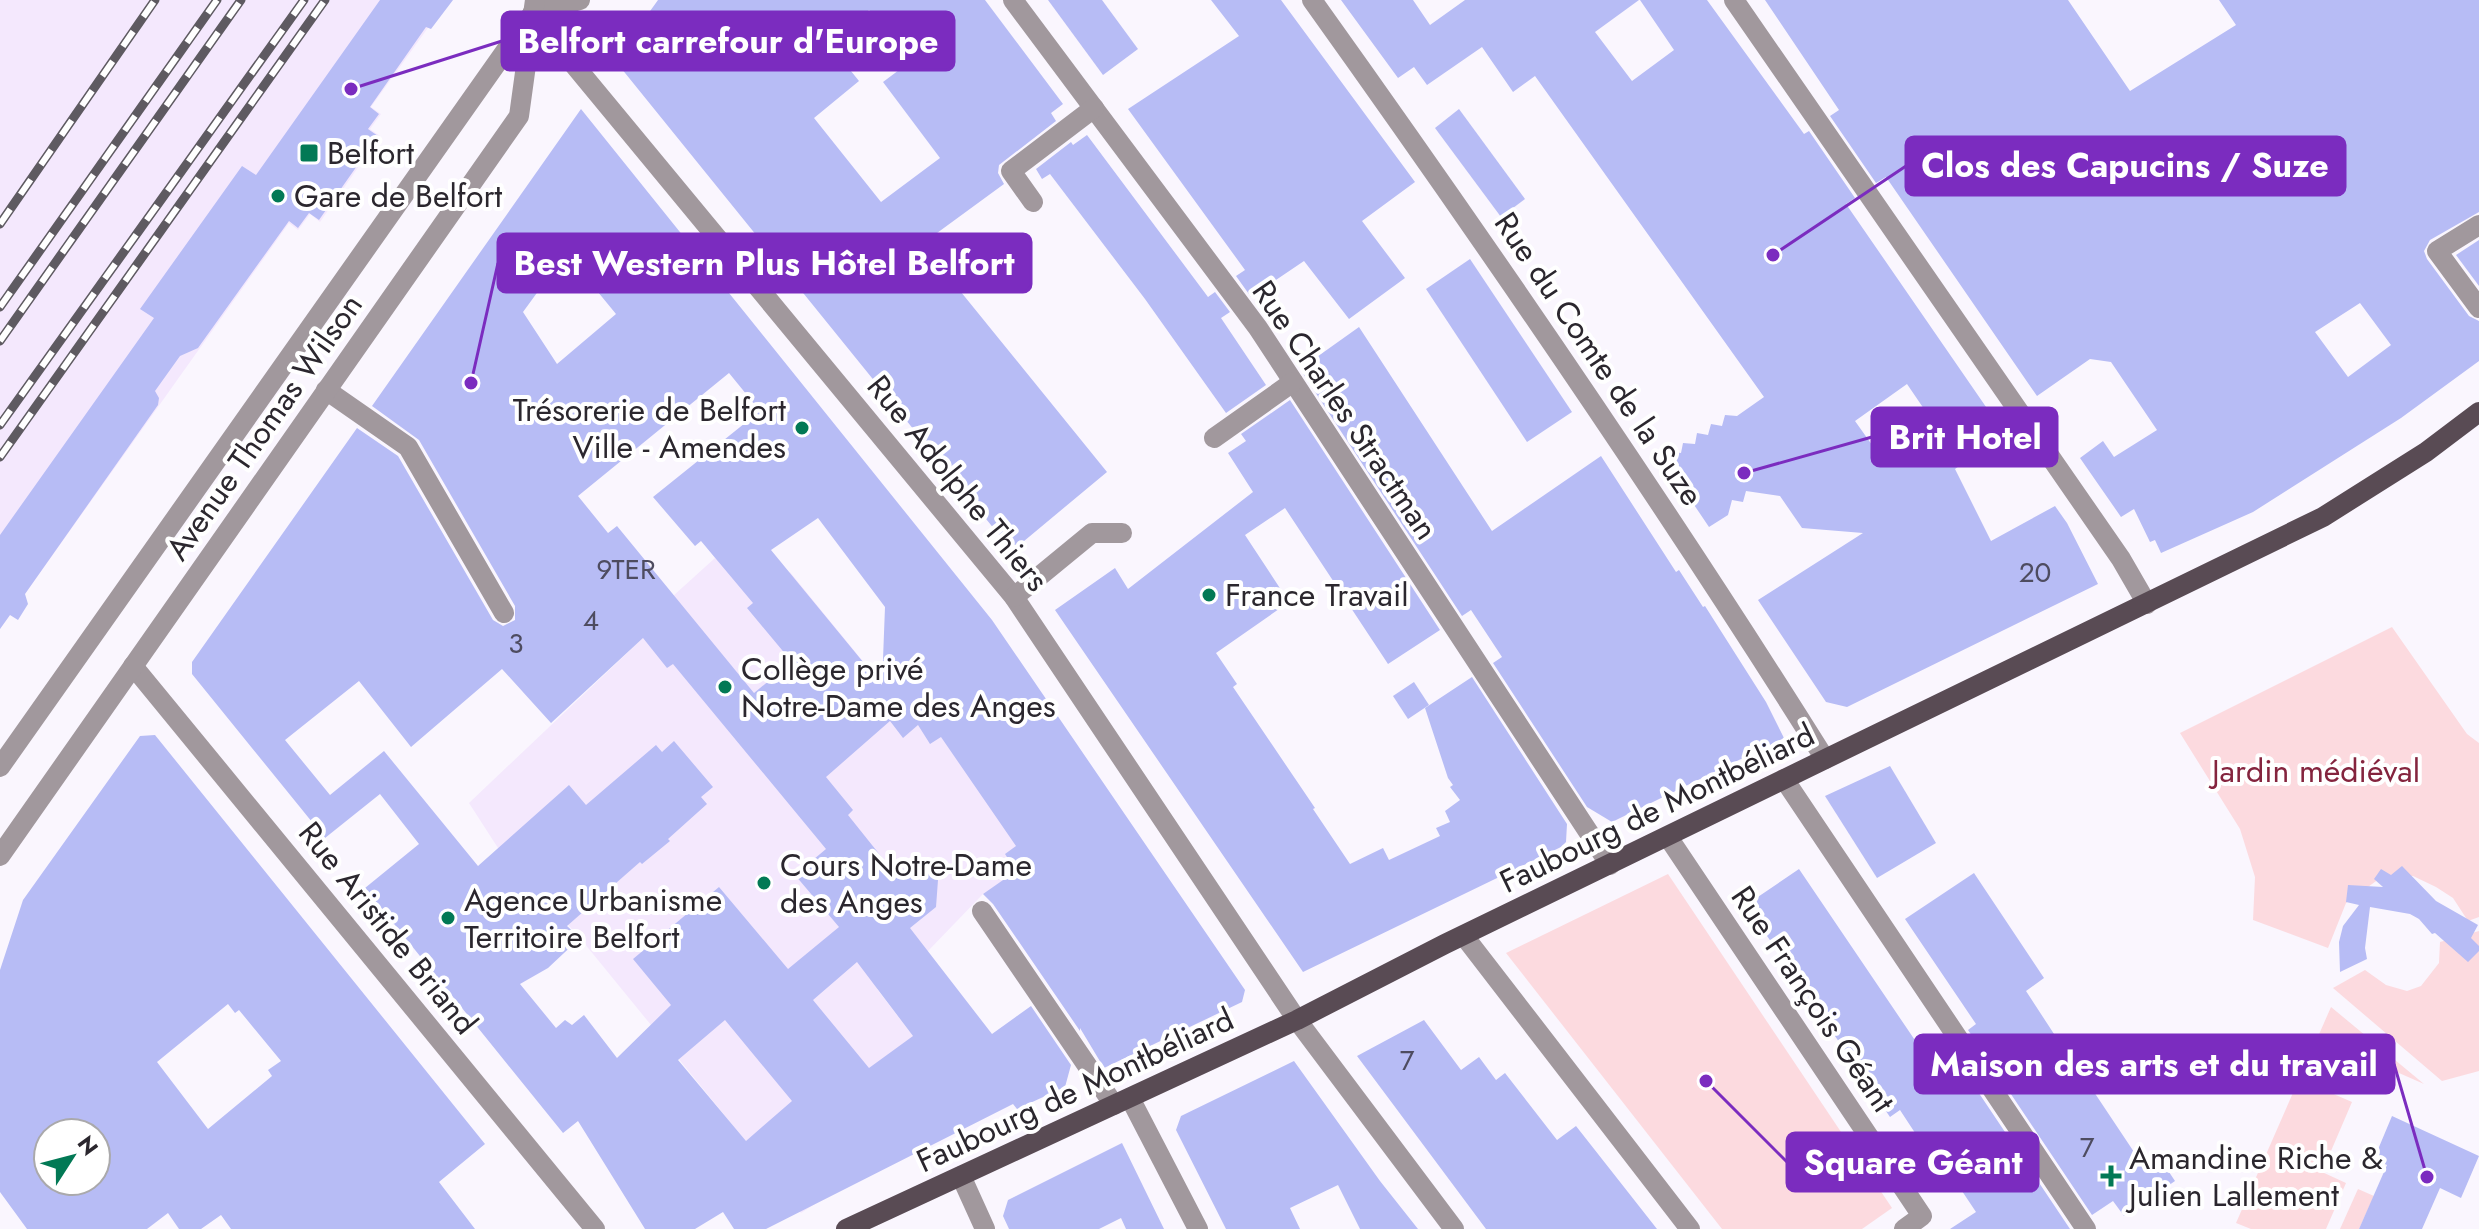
<svg xmlns="http://www.w3.org/2000/svg" width="2479" height="1229" viewBox="0 0 2479 1229" font-family="Jost,sans-serif">
  <style>
    .built { fill: #f4e8fd }
    .green { fill: #fcdadf }
    .building { fill: #b7bcf5; fill-rule: evenodd }
    .lines { fill: none; stroke-linecap: round; stroke-linejoin: round }
    .minor { stroke: #a1989d; stroke-width: 20 }
    .major { stroke: #594b54; stroke-width: 20 }
    .rail-casing { stroke: #5e5a61; stroke-width: 9 }
    .rail { stroke: #fff; stroke-width: 6; stroke-dasharray: 18; stroke-linecap: butt }
    .poi-dot { fill: #027955; stroke: #fff; stroke-width: 3 }
    .labels { text-anchor: middle; stroke-width: 8; stroke-linejoin: round; paint-order: stroke }
    .number-label { font-size: 28px; fill: #4e4c60 }
    .poi-label { font-size: 32px; fill: #2b272e; stroke: #fff; text-anchor: start }
    .street-label { font-size: 32px; fill: #2b272e; stroke: #fff }
    .park-label { font-size: 32px; fill: #84243e; stroke: #fff }
    .leader { fill: none; stroke: #7b2cbf; stroke-width: 3 }
    .callout-dot { fill: #7b2cbf; stroke: #fff; stroke-width: 3 }
    .callout { fill: #7b2cbf; stroke: #7b2cbf; stroke-width: 3 }
    .callout-label { font-size: 34px; text-anchor: middle; font-weight: bold; fill: #fff }
  </style>
  <rect width="100%" height="100%" fill="#faf6fe"/>
  <g class="built">
    <path d="M0 0H448L371 107 381 114 370 129 380 136 320 222 310 214 298 230 289 223 0 629Z"/>
    <path d="M705 545 774 585 790 572 901 708 940 677 1023 798 1016 872 983 894 928 951 877 989 913 1036 832 1193 801 1213 744 1139 580 938 498 848 469 803 643 638 641 625 715 558Z"/>
  </g>
  <g class="green">
    <path d="M2392 627 2467 734 2479 743V917L2468 921 2453 898 2436 887 2413 876H2383L2346 903 2328 948 2253 920 2255 877 2240 829 2180 733Z"/>
    <path d="M1668 874 1892 1208 1862 1229H1722L1506 953Z"/>
    <path d="M2479 931V1071L2442 1081 2333 988 2365 970 2386 985 2407 991 2421 986 2439 963 2440 942Z"/>
    <path d="M2331 1007 2424 1084 2374 1062 2362 1089 2306 1064Z"/>
    <path d="M2299 1079 2352 1102 2322 1172 2346 1183 2326 1229H2251L2236 1223Z"/>
    <path d="M2358 1189 2374 1196 2359 1229H2340Z"/>
  </g>
  <g class="building">
    <path d="M380 0H453L431 29 426 27 370 107 379 114 368 129 378 136 319 220 309 213 298 228 289 221 198 348 180 356 155 391 159 398 158 405 25 594 28 604 18 620 10 615 0 629V535L154 318 140 309 242 166 256 175Z"/>
    <path d="M658 0H985L1063 104 1051 113 1056 121 999 165 998 173 1004 184 922 244 1107 472 1012 551 621 68 618 60 620 53ZM869 10 915 58 883 82 940 158 881 202 814 118 859 81 834 50Z"/>
    <path d="M1048 0H1102L1138 49 1103 75Z"/>
    <path d="M1211 0H1281L1415 182 1362 221 1405 278 1349 319 1304 261 1251 297 1236 276 1245 270 1128 109 1239 36Z"/>
    <path d="M1341 0H1413L1430 25 1465 0H1639L1595 32 1632 81 1674 50 1640 0H1707L1804 134 1809 131 1855 198 1846 204 2004 433 1955 469 1991 541 2055 506 2067 523 2098 584 1847 707 1826 702 1758 600 1863 533 1802 528 1780 496 1746 491 1743 502 1732 500 1728 515 1709 527 1657 450 1681 453 1683 443 1695 444 1697 433 1708 435 1711 424 1722 426 1725 415 1737 416 1764 397 1535 76 1513 92 1482 47 1427 85 1414 67 1398 78ZM1907 384 1939 431 1887 466 1855 421Z"/>
    <path d="M1765 0H2068L2130 91 2236 25 2219 0H2479V212L2430 240 2424 251 2427 259 2469 316 2479 321V361L2401 418 2253 512 2161 553 2155 540 2150 542 2134 509 2121 517 2080 458 2103 441 2114 457 2157 430 2111 362 2090 359 2037 396 1886 177 1876 183 1830 116 1839 110ZM2360 303 2391 345 2348 377 2315 332Z"/>
    <path d="M581 109 992 620 1245 990 1242 1002 1104 1068 1080 1028V1031L993 904 983 894 1016 871 1005 854 1016 846 941 737 930 744 918 725 903 738 890 721 826 777 853 810 848 815 896 875 904 869 930 871 938 880 936 907 910 928 992 1034 1031 1006 1071 1065 1065 1087 1017 1109 1013 1104 766 1229H734L723 1212 695 1229H645L578 1121 563 1133 365 888 419 844 380 794 325 838 192 674V662L357 428 398 456 493 620 503 626 515 620V606L419 440 372 406ZM570 258 616 314 557 364 523 312 550 275 555 278ZM729 373 760 411 653 497 695 546 701 541 753 603 747 608 792 662 754 693 617 526 608 533 578 496ZM818 518 885 607 882 685 771 550ZM643 638 667 668 673 664 826 849 795 875 839 927 788 969 719 887 633 959 671 1005 617 1058 584 1015 572 1025 565 1020 556 1028 520 984 548 968 580 938 567 926 640 862 642 864 670 841 668 839 707 804 701 797 713 787 674 741 662 752 656 745 586 805 569 785 478 866 384 751 330 795 285 740 359 681 411 747 502 669 551 723ZM857 962 913 1036 869 1068 813 1000ZM725 1020 792 1101 746 1141 678 1060Z"/>
    <path d="M1459 109 1525 199 1501 217 1435 128Z"/>
    <path d="M1087 135 1208 297 1215 292 1230 312 1221 318 1266 385 1226 413 1145 299 1050 174 1042 179 1036 169 1071 142 1073 145Z"/>
    <path d="M2479 240V286L2456 255Z"/>
    <path d="M1470 259 1572 412 1527 442 1426 289Z"/>
    <path d="M1359 327 1492 531 1601 456 1676 572 1679 570 1703 607 1705 606 1766 702 1784 738 1612 822 1587 807 1493 663 1502 657 1471 610 1462 616 1300 369Z"/>
    <path d="M1290 400 1440 630 1388 664 1285 508 1245 535 1289 602 1216 653 1237 684 1233 687 1315 808 1313 809 1350 864 1383 848 1389 860 1440 836 1436 828 1450 822 1445 811 1460 800 1450 787 1453 785 1448 778 1425 708 1472 677 1567 824 1566 842 1561 847 1303 972 1055 610 1115 568 1128 589 1253 492 1228 453 1246 441 1241 434Z"/>
    <path d="M1414 682 1429 705 1408 719 1393 696Z"/>
    <path d="M155 735 485 1144 439 1182 475 1229H231L221 1215 201 1229H179L168 1213 147 1229H27L0 1192V970L23 900 140 736ZM228 1004 235 1013 239 1010 281 1061 268 1070 272 1076 208 1129 157 1062ZM48 1133H96V1181H48Z"/>
    <path d="M1890 766 1936 843 1877 878 1825 796Z"/>
    <path d="M2402 866 2436 901 2478 925 2471 938 2479 946V951L2468 962 2435 933 2432 934 2419 919 2410 914 2370 907 2365 948 2367 959 2340 972 2339 942 2343 926 2359 905 2346 902 2348 885 2383 887 2374 879 2381 869 2391 875Z"/>
    <path d="M1799 869 1927 1058 1946 1044 2070 1229H1950L1976 1212 1946 1167 1940 1171 1900 1110 1890 1117 1746 905Z"/>
    <path d="M1974 873 2044 978 2026 991 2056 1037 2050 1042 2083 1090 2090 1086 2144 1167 2159 1157 2175 1181 2124 1216 2113 1201 2092 1215 1968 1030 1976 1024 1905 919Z"/>
    <path d="M1424 1020 1461 1070 1479 1057 1496 1080 1505 1073 1557 1140 1576 1126 1657 1229H1486L1357 1056Z"/>
    <path d="M1294 1061 1380 1181 1418 1229H1360L1338 1185 1290 1208 1300 1229H1226L1176 1130 1181 1116Z"/>
    <path d="M2392 1116 2479 1156 2461 1198 2440 1188 2422 1229H2359L2387 1165 2374 1159Z"/>
    <path d="M1122 1143 1164 1229H1126L1121 1218 1099 1229H1009L1003 1216 1008 1200Z"/>
  </g>
  <g class="lines">
    <g class="minor">
      <path d="M1013 0 1258 328 1610 865"/>
      <path d="M1312 0C1490 249 1663 501 1825 759"/>
      <path d="M1734 0 2121 559 2147 604"/>
      <path d="M532 14 1014 597 1297 1020 1454 1229"/>
      <path d="M532 14 580 0"/>
      <path d="M1033 202 1011 171 1094 108"/>
      <path d="M2479 225 2437 251 2479 308"/>
      <path d="M326 390 408 447 504 613"/>
      <path d="M1214 438 1293 382"/>
      <path d="M1014 597 1092 533H1122"/>
      <path d="M133 666 595 1229"/>
      <path d="M0 767 528 19"/>
      <path d="M1784 779 2086 1229"/>
      <path d="M1668 837 1922 1216 1904 1229"/>
      <path d="M0 856 519 116 535 0"/>
      <path d="M982 911 1114 1105"/>
      <path d="M1464 936 1690 1229"/>
      <path d="M1130 1098 1198 1229"/>
      <path d="M961 1176 985 1229"/>
    </g>
    <path class="major" d="M846 1229 1297 1020 1445 944 2323 517 2426 452 2479 412"/>
    <defs>
      <g id="rail">
        <path d="M0 224 155 0"/>
        <path d="M0 307 217 0"/>
        <path d="M0 341 241 0"/>
        <path d="M0 425 304 0"/>
        <path d="M0 457 325 0"/>
      </g>
    </defs>
    <use href="#rail" class="rail-casing"/>
    <use href="#rail" class="rail"/>
  </g>
  <g class="poi-dot">
    <rect x="299" y="143" width="20" height="20" rx="4"/>
    <circle cx="278" cy="196" r="8"/>
    <circle cx="802" cy="428" r="8"/>
    <circle cx="1209" cy="595" r="8"/>
    <circle cx="725" cy="687" r="8"/>
    <circle cx="764" cy="883" r="8"/>
    <circle cx="448" cy="918" r="8"/>
    <path d="M2107 1164h8v8h8v8h-8v8h-8v-8h-8v-8h8z"/>
  </g>
  <g class="labels">
    <g class="number-label">
      <text x="626" y="579">9TER</text>
      <text x="2035" y="582">20</text>
      <text x="591" y="630">4</text>
      <text x="516" y="653">3</text>
      <text x="1407" y="1070">7</text>
      <text x="2087" y="1157">7</text>
    </g>
    <g class="poi-label">
      <text x="327" y="164">Belfort</text>
      <text x="294" y="207">Gare de Belfort</text>
      <text x="786" y="421" text-anchor="end">Trésorerie de Belfort<tspan x="786" dy="37">Ville - Amendes</tspan></text>
      <text x="1225" y="606">France Travail</text>
      <text x="741" y="680">Collège privé<tspan x="741" dy="37">Notre-Dame des Anges</tspan></text>
      <text x="780" y="876">Cours Notre-Dame<tspan x="780" dy="37">des Anges</tspan></text>
      <text x="464" y="911">Agence Urbanisme<tspan x="464" dy="37">Territoire Belfort</tspan></text>
      <text x="2129" y="1169">Amandine Riche &amp;<tspan x="2129" dy="37">Julien Lallement</tspan></text>
    </g>
    <g class="street-label">
      <text transform="translate(1599 359) rotate(56)" y="11">Rue du Comte de la Suze</text>
      <text transform="translate(1345 410) rotate(56)" y="11">Rue Charles Stractman</text>
      <text transform="translate(264 427) rotate(-55)" y="11">Avenue Thomas Wilson</text>
      <text transform="translate(958 483) rotate(51)" y="11">Rue Adolphe Thiers</text>
      <text transform="translate(1657 808) rotate(-26)" y="11">Faubourg de Montbéliard</text>
      <text transform="translate(388 928) rotate(51)" y="11">Rue Aristide Briand</text>
      <text transform="translate(1813 999) rotate(56)" y="11">Rue François Géant</text>
      <text transform="translate(1075 1090) rotate(-25)" y="11">Faubourg de Montbéliard</text>
    </g>
    <g class="park-label">
      <text x="2316" y="782">Jardin médiéval</text>
    </g>
  </g>
  <path class="leader" d="M351 89L502 41M1773 255L1906 166M471 383L498 263M1744 473L1872 437M2427 1177L2394 1064M1706 1081L1787 1162"/>
  <g class="callout-dot">
    <circle cx="351" cy="89" r="8"/>
    <circle cx="1773" cy="255" r="8"/>
    <circle cx="471" cy="383" r="8"/>
    <circle cx="1744" cy="473" r="8"/>
    <circle cx="2427" cy="1177" r="8"/>
    <circle cx="1706" cy="1081" r="8"/>
  </g>
  <g class="callout">
    <rect x="502" y="12" width="452" height="58" rx="8"/>
    <rect x="1906" y="137" width="439" height="58" rx="8"/>
    <rect x="498" y="234" width="533" height="58" rx="8"/>
    <rect x="1872" y="408" width="185" height="58" rx="8"/>
    <rect x="1915" y="1035" width="479" height="58" rx="8"/>
    <rect x="1787" y="1133" width="251" height="58" rx="8"/>
  </g>
  <g class="callout-label">
    <text x="728" y="53">Belfort carrefour d'Europe</text>
    <text x="2125" y="177">Clos des Capucins / Suze</text>
    <text x="764" y="275">Best Western Plus Hôtel Belfort</text>
    <text x="1965" y="449">Brit Hotel</text>
    <text x="2154" y="1076">Maison des arts et du travail</text>
    <text x="1913" y="1174">Square Géant</text>
  </g>
  <g transform="translate(72 1157) rotate(54)"><circle r="38" fill="#ffffff" stroke="#aaa9ab" stroke-width="2"/>
  <path d="M0-6L14 30L0 20L-14 30Z" fill="#027955"/>
  <text y="-12" font-size="22" font-weight="bold" text-anchor="middle" fill="#2b272e">N</text>
  </g>
</svg>
